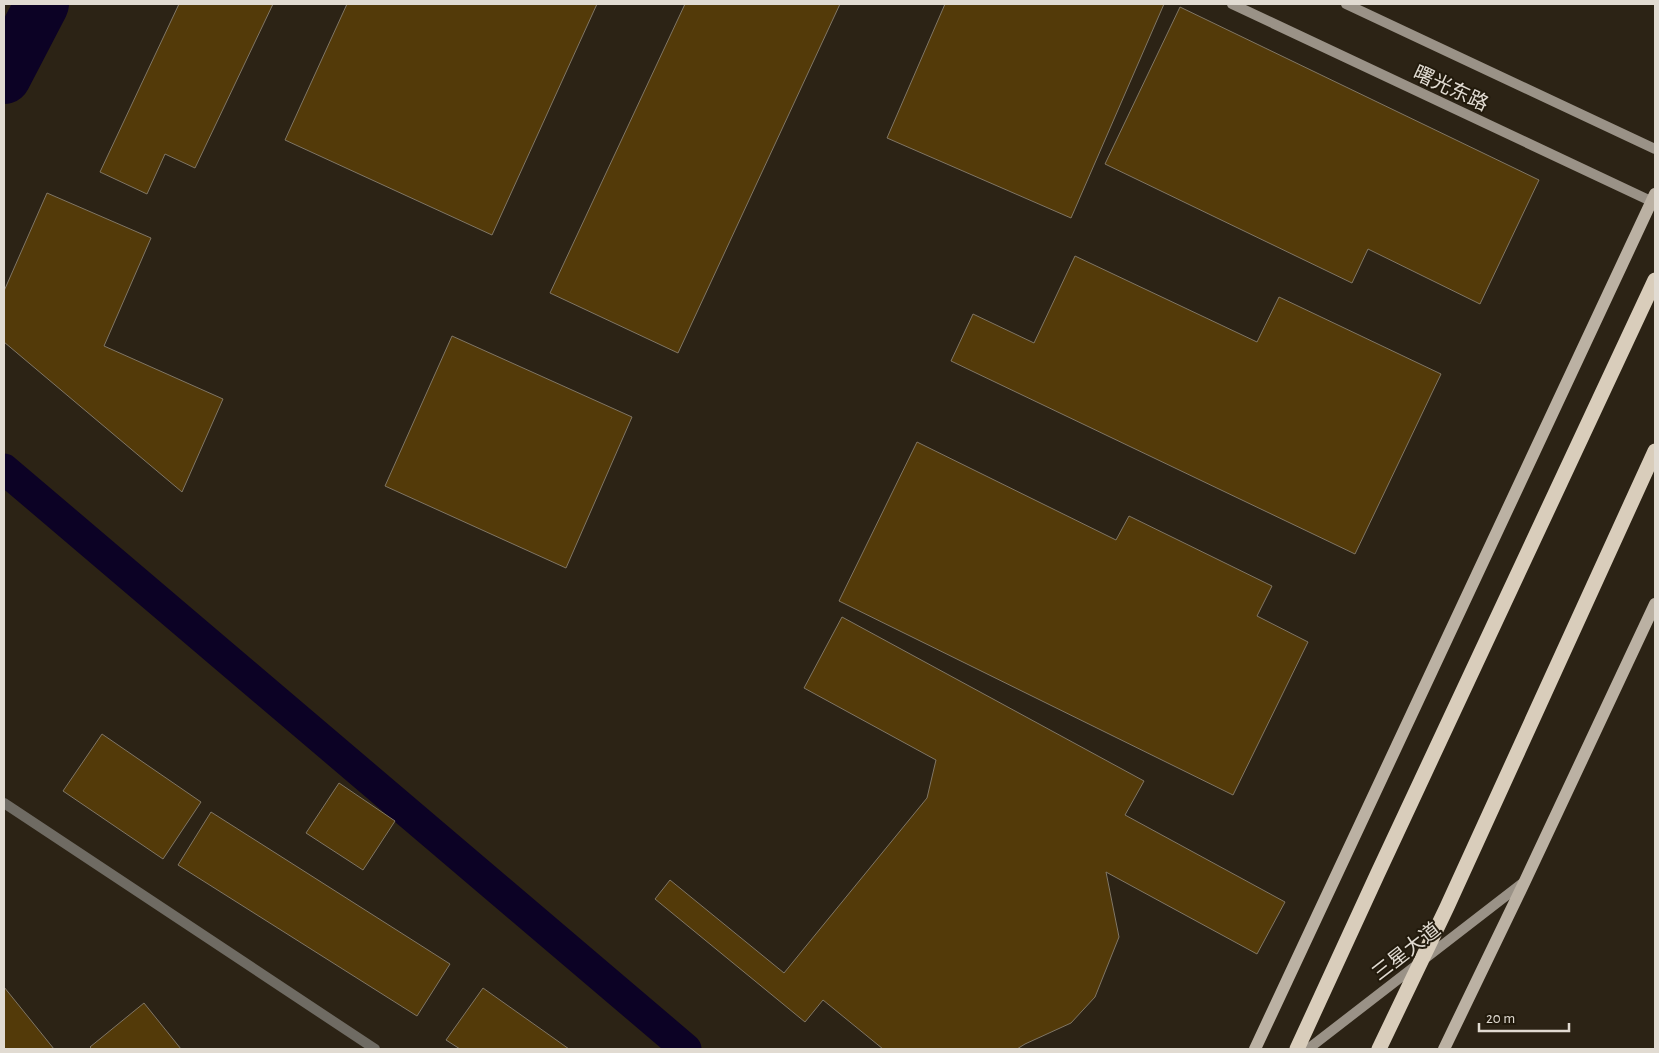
<svg xmlns="http://www.w3.org/2000/svg" width="1659" height="1053" viewBox="0 0 1659 1053" font-family="'Alegreya Sans','Noto Sans SC',sans-serif">
  <style>
    .lines { fill: none; stroke-linecap: round; stroke-linejoin: round }
    .canal { stroke: #0c0225; stroke-width: 31 }
    .river { stroke: #0c0225; stroke-width: 54 }
    .building { fill: #533a09; stroke: #807665 }
    .street { stroke: #6f6b63; stroke-width: 10 }
    .secondary { stroke: #9a9287; stroke-width: 10 }
    .primary { stroke: #bbb1a3; stroke-width: 12 }
    .highway { stroke: #d9cdbb; stroke-width: 15 }
    .labels { text-anchor: middle; stroke-width: 4; stroke-linejoin: round; paint-order: stroke }
    .street-label { font-size: 20px; fill: #e1dbd2; stroke: #221a0c }
  </style>
  <rect width="100%" height="100%" fill="#2c2315"/>
  <g class="lines">
    <path class="canal" d="M4 469 686 1049"/>
    <path class="river" d="M4 77 42 4"/>
  </g>
  <g class="building">
    <path d="M179 4H273L195 168 165 154 147 194 100 172Z"/>
    <path d="M347 4H597L492 235 285 140Z"/>
    <path d="M685 4H840L678 353 550 293Z"/>
    <path d="M945 4H1164L1071 218 887 138Z"/>
    <path d="M1180 7 1539 180 1480 304 1368 249 1352 283 1105 164Z"/>
    <path d="M47 193 151 238 104 346 223 399 182 492 4 342V291Z"/>
    <path d="M1075 256 1257 342 1279 297 1441 374 1355 554 951 361 973 314 1034 343Z"/>
    <path d="M452 336 632 417 566 568 385 486Z"/>
    <path d="M917 442 1116 540 1129 516 1272 586 1257 616 1308 642 1233 795 839 601Z"/>
    <path d="M842 617 1144 781 1125 815 1285 902 1257 954 1106 872 1119 937 1095 997 1071 1023 1025 1044 1017 1049H883L823 1000 805 1022 655 899 670 880 784 973 927 798 936 760 804 688Z"/>
    <path d="M102 734 201 802 163 859 63 791Z"/>
    <path d="M339 783 395 821 363 870 306 833Z"/>
    <path d="M211 812 450 964 417 1016 178 865Z"/>
    <path d="M4 987 54 1049H4Z"/>
    <path d="M483 988 569 1049H460L446 1040Z"/>
    <path d="M144 1003 181 1049H92L90 1047Z"/>
  </g>
  <g class="lines">
    <path class="street" d="M4 803 375 1049"/>
    <g class="secondary">
      <path d="M1232 4 1655 203"/>
      <path d="M1346 4 1655 149"/>
      <path d="M1308 1049 1524 882"/>
    </g>
    <g class="primary">
      <path d="M1255 1049 1655 194"/>
      <path d="M1444 1049 1525 881 1655 604"/>
    </g>
    <g class="highway">
      <path d="M1297 1049 1377 875 1655 280"/>
      <path d="M1379 1049 1447 907 1655 451"/>
    </g>
  </g>
  <g class="labels">
    <g class="street-label">
      <text transform="translate(1451 88) rotate(25)" y="7">曙光东路</text>
      <text transform="translate(1406 951) rotate(-38)" y="7">三星大道</text>
    </g>
  </g>
  <rect width="1659" height="1053" fill="none" stroke="#e1dbd2" stroke-width="10"/>
  <path d="M1479 1023v8h90v-8" fill="none" stroke="#e1dbd2" stroke-width="2.5"/>
  <text x="1486" y="1023" font-size="15" fill="#e1dbd2" stroke="#221a0c" stroke-width="4" paint-order="stroke">20 m</text>
</svg>
